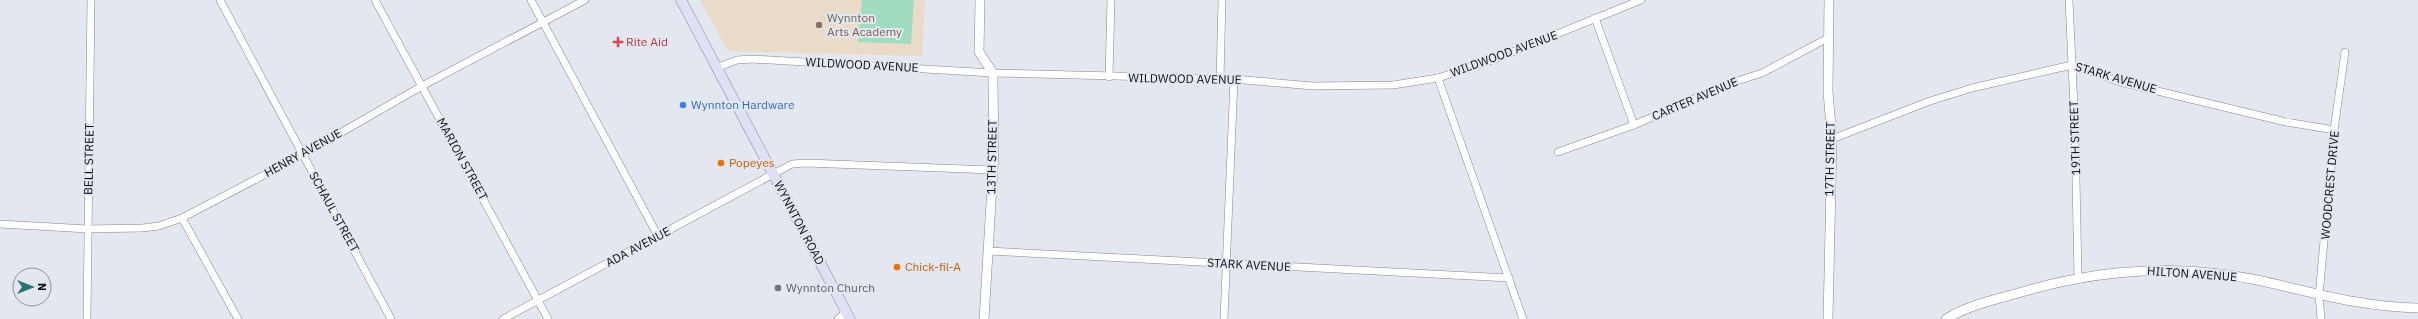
<svg xmlns="http://www.w3.org/2000/svg" width="2418" height="319" viewBox="0 0 2418 319" font-family="'IBM Plex Sans',sans-serif">
  <style>
    .education { fill: #e9dbc8 }
    .green { fill: #a0dcc0 }
    .lines { fill: none; stroke-linecap: round; stroke-linejoin: round }
    .street-casing { stroke: #82868e; stroke-width: 8 }
    .secondary-casing { stroke: #82868e; stroke-width: 10 }
    .primary-casing { stroke: #8a89a3; stroke-width: 11 }
    .street { stroke: #fff; stroke-width: 7 }
    .secondary { stroke: #fff; stroke-width: 9 }
    .primary { stroke: #e0dff6; stroke-width: 10 }
    .education-dot { fill: #8d6e63; stroke: #e2e7f0; stroke-width: 1.5 }
    .health-dot { fill: #e0444e; stroke: #e2e7f0; stroke-width: 1.5 }
    .shop-dot { fill: #3f7fe0; stroke: #e2e7f0; stroke-width: 1.5 }
    .food-dot { fill: #e8710a; stroke: #e2e7f0; stroke-width: 1.5 }
    .worship-dot { fill: #6b7280; stroke: #e2e7f0; stroke-width: 1.5 }
    .labels { text-anchor: middle; stroke-width: 4; stroke-linejoin: round; paint-order: stroke }
    .education-label { font-size: 12px; fill: #785e54; stroke: #e2e7f0; text-anchor: start }
    .health-label { font-size: 12px; fill: #be3a42; stroke: #e2e7f0; text-anchor: start }
    .street-label { font-size: 12px; fill: #101114; stroke: #e2e7f0 }
    .shop-label { font-size: 12px; fill: #366cbe; stroke: #e2e7f0; text-anchor: start }
    .food-label { font-size: 12px; fill: #c56008; stroke: #e2e7f0; text-anchor: start }
    .worship-label { font-size: 12px; fill: #5b616d; stroke: #e2e7f0; text-anchor: start }
  </style>
  <rect width="100%" height="100%" fill="#e2e7f0"/>
  <path class="education" d="M700 0H925L922 56 728 51Z"/>
  <path class="green" d="M862 0H914L911 44 858 42Z"/>
  <g class="lines">
    <defs>
      <g id="street">
        <path d="M220 0 391 319"/>
        <path d="M375 0 548 319"/>
        <path d="M531 0 658 236"/>
        <path d="M2069 0 2075 129 2078 277"/>
        <path d="M1595 18 1634 125"/>
        <path d="M716 68 737 60 752 59 993 73 1234 79 1313 86 1393 85 1438 78 1495 59 1641 0"/>
        <path d="M1109 77 1111 0"/>
        <path d="M1438 78 1523 319"/>
        <path d="M1220 79 1222 0"/>
        <path d="M1832 139 1930 101 1972 88 2072 65 2120 82 2286 122 2334 130"/>
        <path d="M1558 152 1634 125 1731 83 1762 73 1828 38"/>
        <path d="M182 218 238 319"/>
        <path d="M0 224 88 229 142 228 159 226 182 218 302 155 422 86 585 0"/>
        <path d="M989 251 1509 278"/>
        <path d="M87 319 91 0"/>
        <path d="M503 319 792 164 806 163 993 170"/>
        <path d="M1224 319 1234 79"/>
        <path d="M2321 319 2319 296 2334 130 2345 52"/>
      </g>
      <g id="secondary">
        <path d="M980 0 979 52 993 73V83L994 153 984 319"/>
        <path d="M839 319 847 313"/>
        <path d="M1828 319 1832 139 1828 92 1829 0"/>
        <path d="M1946 319C1970 304 2002 298 2029 290 2104 269 2180 264 2257 280 2313 292 2360 307 2418 308"/>
      </g>
      <path id="primary" d="M681 0 850 319"/>
    </defs>
    <use href="#street" class="street-casing"/>
    <use href="#secondary" class="secondary-casing"/>
    <use href="#primary" class="primary-casing"/>
    <use href="#street" class="street"/>
    <use href="#secondary" class="secondary"/>
    <use href="#primary" class="primary"/>
  </g>
  <circle class="education-dot" cx="819" cy="25" r="4"/>
  <path class="health-dot" d="M616 36h4v4h4v4h-4v4h-4v-4h-4v-4h4z"/>
  <circle class="shop-dot" cx="683" cy="105" r="4"/>
  <g class="food-dot">
    <circle cx="721" cy="163" r="4"/>
    <circle cx="897" cy="267" r="4"/>
  </g>
  <circle class="worship-dot" cx="778" cy="288" r="4"/>
  <g class="labels">
    <g class="education-label">
      <text x="827" y="22">Wynnton<tspan x="827" dy="14">Arts Academy</tspan></text>
    </g>
    <g class="health-label">
      <text x="626" y="46">Rite Aid</text>
    </g>
    <g class="street-label">
      <text transform="translate(1504 54) rotate(-20)" y="4">WILDWOOD AVENUE</text>
      <text transform="translate(862 65) rotate(3)" y="4">WILDWOOD AVENUE</text>
      <text transform="translate(2116 78) rotate(16)" y="4">STARK AVENUE</text>
      <text transform="translate(1185 79) rotate(1)" y="4">WILDWOOD AVENUE</text>
      <text transform="translate(1695 99) rotate(-23)" y="4">CARTER AVENUE</text>
      <text transform="translate(2075 138) rotate(-92)" y="4">19TH STREET</text>
      <text transform="translate(303 153) rotate(-29)" y="4">HENRY AVENUE</text>
      <text transform="translate(992 157) rotate(-89)" y="4">13TH STREET</text>
      <text transform="translate(89 159) rotate(-89)" y="4">BELL STREET</text>
      <text transform="translate(462 159) rotate(61)" y="4">MARION STREET</text>
      <text transform="translate(1830 159) rotate(-89)" y="4">17TH STREET</text>
      <text transform="translate(2330 185) rotate(-85)" y="4">WOODCREST DRIVE</text>
      <text transform="translate(334 212) rotate(61)" y="4">SCHAUL STREET</text>
      <text transform="translate(799 223) rotate(62)" y="4">WYNNTON ROAD</text>
      <text transform="translate(638 247) rotate(-28)" y="4">ADA AVENUE</text>
      <text transform="translate(1249 265) rotate(3)" y="4">STARK AVENUE</text>
      <text transform="translate(2192 274) rotate(4)" y="4">HILTON AVENUE</text>
    </g>
    <g class="shop-label">
      <text x="691" y="109">Wynnton Hardware</text>
    </g>
    <g class="food-label">
      <text x="729" y="167">Popeyes</text>
      <text x="905" y="271">Chick-fil-A</text>
    </g>
    <g class="worship-label">
      <text x="786" y="292">Wynnton Church</text>
    </g>
  </g>
  <g transform="translate(32 287) rotate(90)"><circle r="19" fill="#e2e7f0" stroke="#8e9198"/>
  <path d="M0-3L7 15L0 10L-7 15Z" fill="#287376"/>
  <text y="-6" font-size="11" font-weight="bold" text-anchor="middle" fill="#101114">N</text>
  </g>
</svg>
